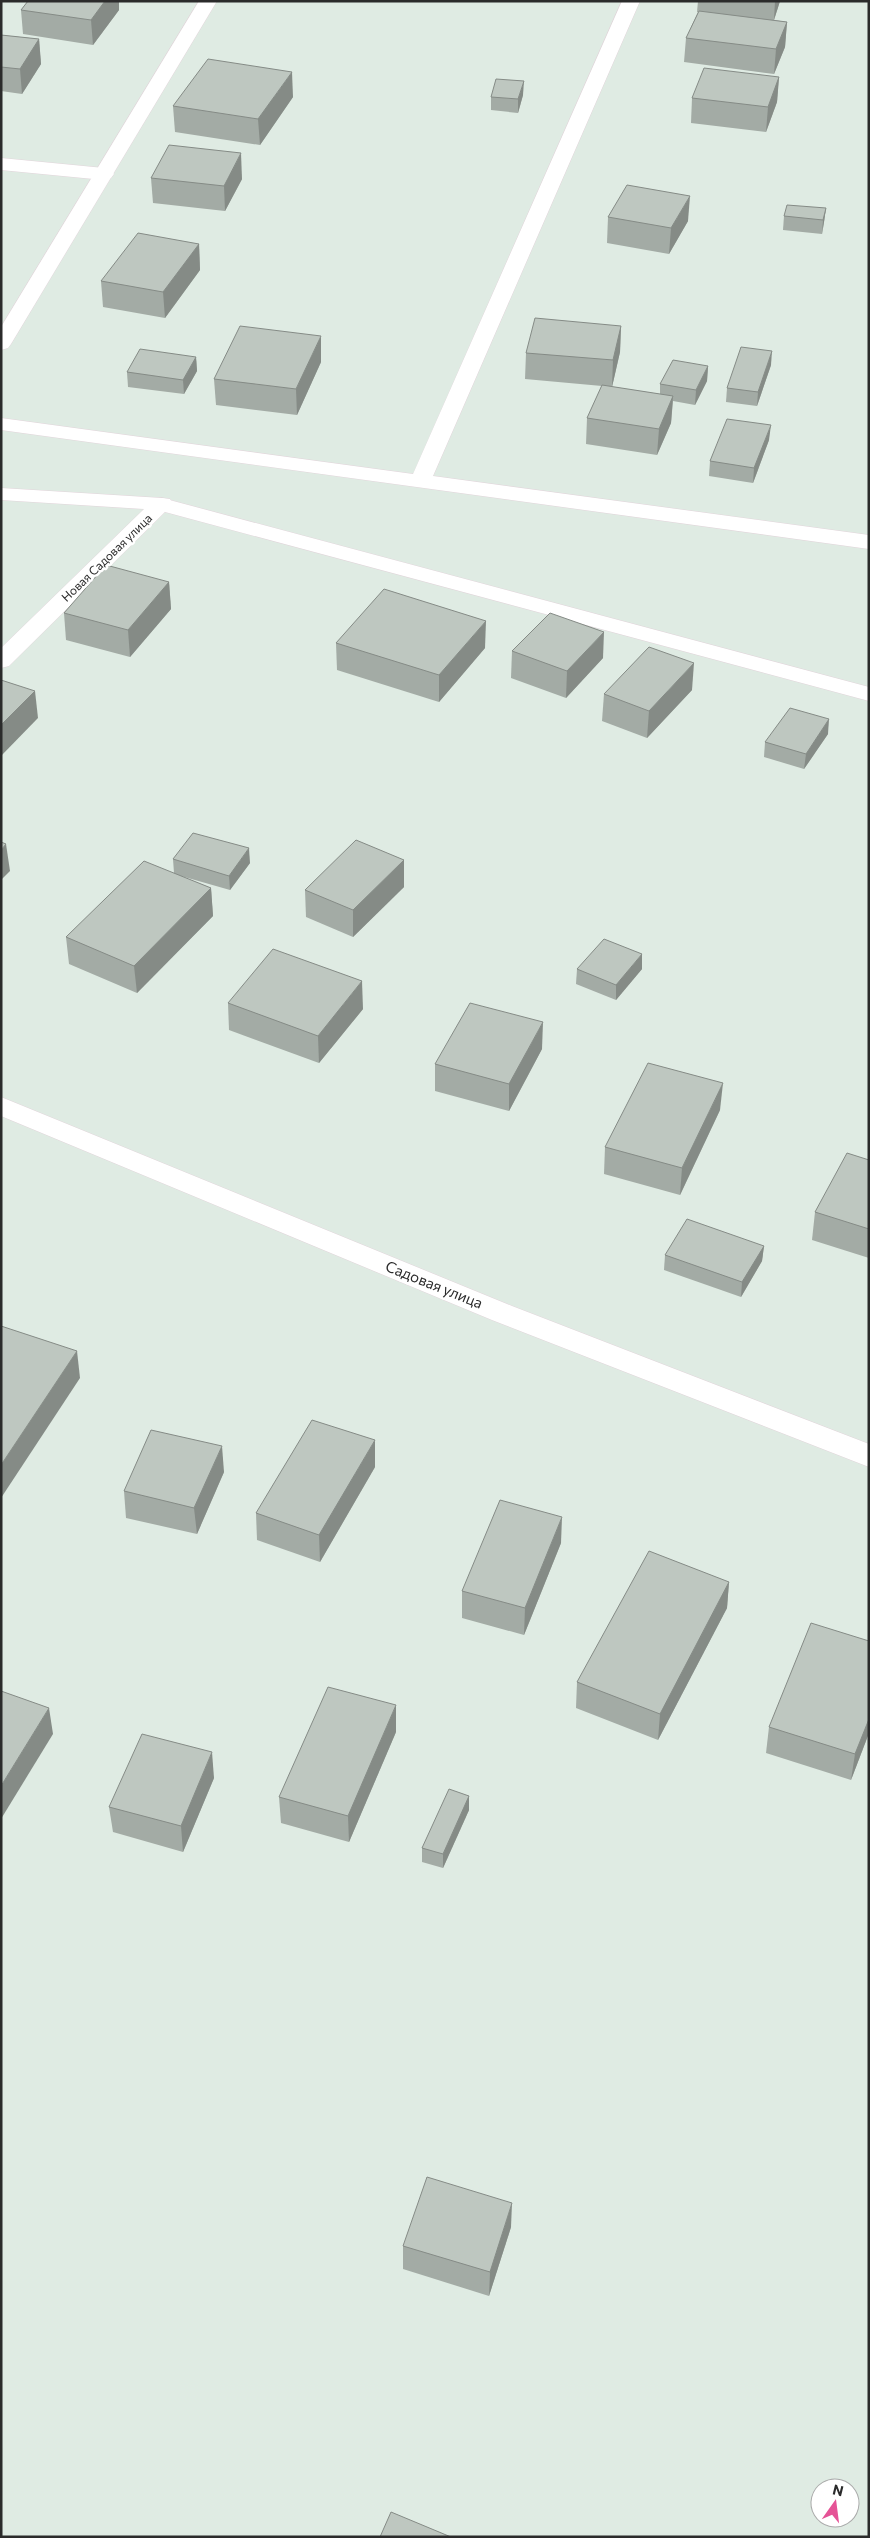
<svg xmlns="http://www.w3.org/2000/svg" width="870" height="2538" viewBox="0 0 870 2538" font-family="Commissioner,sans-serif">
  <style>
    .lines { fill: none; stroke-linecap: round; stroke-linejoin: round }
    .lane-casing { stroke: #e2d5db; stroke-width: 1 }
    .street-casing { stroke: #e2d5db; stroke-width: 1 }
    .secondary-casing { stroke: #e2d5db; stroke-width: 1 }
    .lane { fill: #fff; fill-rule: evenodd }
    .street { fill: #fff; fill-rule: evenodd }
    .secondary { fill: #fff; fill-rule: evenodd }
    .wall { fill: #a3aba5 }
    .shaded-wall { fill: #858b86 }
    .building { fill: #bec7c0; stroke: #858b86 }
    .labels { text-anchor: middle; stroke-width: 5; stroke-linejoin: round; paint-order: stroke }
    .far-street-label { font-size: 12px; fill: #2b2b2b; stroke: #fff }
    .street-label { font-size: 15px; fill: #2b2b2b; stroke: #fff }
  </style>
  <rect width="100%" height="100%" fill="#dfebe3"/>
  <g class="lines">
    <defs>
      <g id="lane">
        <path d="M1 158 104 168 111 170 114 174 111 178 104 180 1 170Z"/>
        <path d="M162 498 869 687V701L154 509 151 504 154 499Z"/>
      </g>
      <g id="street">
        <path d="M199 1H217L11 344 8 348 1 350V327Z"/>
        <path d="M622 1H640L433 476 869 535V549L1 430V418L413 474Z"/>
        <path d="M1 488 162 498 170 499 173 504 9 666 1 668V648L144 509 1 500Z"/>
      </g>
      <path id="secondary" d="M1 1097 512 1306 869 1444V1467L492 1320 1 1116Z"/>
    </defs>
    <use href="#lane" class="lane-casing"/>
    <use href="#street" class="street-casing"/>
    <use href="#secondary" class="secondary-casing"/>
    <use href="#lane" class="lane"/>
    <use href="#street" class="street"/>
    <use href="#secondary" class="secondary"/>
  </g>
  <g class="wall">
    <path d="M28 1H119V10L93 45 23 34 21 10Z"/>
    <path d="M698 1H780L774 20 787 22 785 47 774 74 684 62 686 38 698 12H697Z"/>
    <path d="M1 35 39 39 41 64 22 94 1 91Z"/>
    <path d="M779 77 777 102 766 132 691 123 692 98Z"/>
    <path d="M523 95 518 113 491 110V97Z"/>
    <path d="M293 97 260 145 175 132 173 106Z"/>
    <path d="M151 178 242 179 225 211 153 203Z"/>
    <path d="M826 208 824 222 822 234 783 230 784 216Z"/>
    <path d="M608 217 688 221 669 254 607 243Z"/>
    <path d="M199 244 200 270 165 318 103 307 101 281Z"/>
    <path d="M621 326 620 352 612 387 660 394V384L708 366 707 381 695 405 673 401 671 423 657 455 586 444 587 418 602 386 525 379 526 353Z"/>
    <path d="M196 357 197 371 184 394 128 387 127 372Z"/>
    <path d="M321 362 297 415 216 405 214 379Z"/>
    <path d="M771 365 757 406 726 402 727 388Z"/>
    <path d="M769 440 753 483 709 476 710 461Z"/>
    <path d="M169 582 171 609 130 657 66 640 64 613Z"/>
    <path d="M336 643 485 648 439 702 337 670Z"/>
    <path d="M512 651 603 658 566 698 511 678Z"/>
    <path d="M692 690 647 738 602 721 604 694Z"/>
    <path d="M828 734 804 769 764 757 765 742Z"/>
    <path d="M173 859 250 863 230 890 181 876 211 888 213 916 137 993 69 964 66 937 174 873Z"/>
    <path d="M404 860V887L353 937 306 917 305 890Z"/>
    <path d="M577 969H642L616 1000 576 984Z"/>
    <path d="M228 1003 363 1009 319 1063 229 1030Z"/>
    <path d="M542 1049 509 1111 435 1091V1064Z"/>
    <path d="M720 1110 680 1195 604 1174 605 1147Z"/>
    <path d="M869 1160V1258L812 1240 815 1212Z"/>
    <path d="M764 1246 762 1261 741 1297 664 1270 665 1255Z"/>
    <path d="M375 1467 320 1562 257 1540 256 1513Z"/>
    <path d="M224 1472 197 1534 126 1518 124 1491Z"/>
    <path d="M561 1543 524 1635 462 1618V1591Z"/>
    <path d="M729 1582 727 1608 658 1740 576 1708 577 1682Z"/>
    <path d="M869 1641V1733L851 1780 766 1753 769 1727Z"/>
    <path d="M396 1732 349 1842 281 1823 279 1797Z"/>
    <path d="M214 1778 183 1852 113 1832 109 1807Z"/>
    <path d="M469 1796V1810L443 1868 422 1862V1848Z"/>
    <path d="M511 2227 489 2296 403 2269V2246Z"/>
  </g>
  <g class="shaded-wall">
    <path d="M105 1H119V10L93 45 91 20Z"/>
    <path d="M775 1H780L774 20Z"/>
    <path d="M787 22 785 47 774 74 776 49Z"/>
    <path d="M39 39 41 64 22 94 20 69Z"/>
    <path d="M292 72 293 97 260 145 258 119Z"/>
    <path d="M779 77 777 102 766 132 768 107Z"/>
    <path d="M524 81 523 95 518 113V99Z"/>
    <path d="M241 153 242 179 225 211 224 186Z"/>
    <path d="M690 196 688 221 669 254 671 228Z"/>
    <path d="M826 208 824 222 822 234 823 220Z"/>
    <path d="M199 244 200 270 165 318 163 292Z"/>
    <path d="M621 326 620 352 612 387 613 360Z"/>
    <path d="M321 336V362L297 415 296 389Z"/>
    <path d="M772 351 771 365 757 406 758 392Z"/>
    <path d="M196 357 197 371 184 394 183 380Z"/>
    <path d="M708 366 707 381 695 405 696 390Z"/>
    <path d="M673 396 671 423 657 455 659 429Z"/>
    <path d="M771 425 769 440 753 483 754 468Z"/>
    <path d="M169 582 171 609 130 657 128 630Z"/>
    <path d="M486 621 485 648 439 702V675Z"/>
    <path d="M604 632 603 658 566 698 567 671Z"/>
    <path d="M694 663 692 690 647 738 649 711Z"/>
    <path d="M35 691 38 718 1 756V725Z"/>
    <path d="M829 719 828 734 804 769 806 754Z"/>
    <path d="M6 844 10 871 1 880V850Z"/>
    <path d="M249 848 250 863 230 890 229 876Z"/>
    <path d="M404 860V887L353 937V910Z"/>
    <path d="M211 888 213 916 137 993 134 966Z"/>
    <path d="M642 954V969L616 1000V985Z"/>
    <path d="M362 981 363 1009 319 1063 318 1036Z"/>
    <path d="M543 1022 542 1049 509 1111V1084Z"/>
    <path d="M723 1083 720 1110 680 1195 682 1168Z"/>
    <path d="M764 1246 762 1261 741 1297 742 1282Z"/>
    <path d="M77 1351 80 1378 1 1498V1465Z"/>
    <path d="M375 1440V1467L320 1562 319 1535Z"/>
    <path d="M222 1446 224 1472 197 1534 194 1508Z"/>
    <path d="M562 1517 561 1543 524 1635 525 1608Z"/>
    <path d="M729 1582 727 1608 658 1740 660 1714Z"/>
    <path d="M396 1705V1732L349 1842 348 1816Z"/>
    <path d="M49 1708 53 1734 1 1819V1786Z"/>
    <path d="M869 1719V1733L851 1780 855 1754Z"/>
    <path d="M212 1752 214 1778 183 1852 181 1826Z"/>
    <path d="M469 1796V1810L443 1868V1854Z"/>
    <path d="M512 2203 511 2227 489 2296 490 2272Z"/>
  </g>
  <g class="building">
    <path d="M28 1H105L91 20 21 10Z"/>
    <path d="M699 11 787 22 776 49 686 38Z"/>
    <path d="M1 35 39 39 20 69 1 67Z"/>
    <path d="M208 59 292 72 258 119 173 106Z"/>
    <path d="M704 68 779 77 768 107 692 98Z"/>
    <path d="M496 79 524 81 518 99 491 97Z"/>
    <path d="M169 145 241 153 224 186 151 178Z"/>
    <path d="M627 185 690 196 671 228 608 217Z"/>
    <path d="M787 205 826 208 823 220 784 216Z"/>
    <path d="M138 233 199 244 163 292 101 281Z"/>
    <path d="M535 318 621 326 613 360 526 353Z"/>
    <path d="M240 326 321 336 296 389 214 379Z"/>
    <path d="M741 347 772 351 758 392 727 388Z"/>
    <path d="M140 349 196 357 183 380 127 372Z"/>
    <path d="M673 360 708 366 696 390 660 384Z"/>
    <path d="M602 385 673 396 659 429 587 418Z"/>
    <path d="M727 419 771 425 754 468 710 461Z"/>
    <path d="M106 565 169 582 128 630 64 613Z"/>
    <path d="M384 589 486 621 439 675 336 643Z"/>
    <path d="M550 613 604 632 567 671 512 651Z"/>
    <path d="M649 647 694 663 649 711 604 694Z"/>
    <path d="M1 680 35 691 1 725Z"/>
    <path d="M790 708 829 719 806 754 765 742Z"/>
    <path d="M193 833 249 848 229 876 173 859Z"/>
    <path d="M356 840 404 860 353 910 305 890Z"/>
    <path d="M1 842 6 844 1 850Z"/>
    <path d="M144 861 211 888 134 966 66 937Z"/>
    <path d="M604 939 642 954 616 985 577 969Z"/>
    <path d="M273 949 362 981 318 1036 228 1003Z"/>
    <path d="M470 1003 543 1022 509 1084 435 1064Z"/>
    <path d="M648 1063 723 1083 682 1168 605 1147Z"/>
    <path d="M847 1153 869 1160V1229L815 1212Z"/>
    <path d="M687 1219 764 1246 742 1282 665 1255Z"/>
    <path d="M1 1326 77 1351 1 1465Z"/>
    <path d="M312 1420 375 1440 319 1535 256 1513Z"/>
    <path d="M151 1430 222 1446 194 1508 124 1491Z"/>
    <path d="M500 1500 562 1517 525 1608 462 1591Z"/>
    <path d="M649 1551 729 1582 660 1714 577 1682Z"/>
    <path d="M811 1623 869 1641V1719L855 1754 769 1727Z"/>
    <path d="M328 1687 396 1705 348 1816 279 1797Z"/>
    <path d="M1 1691 49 1708 1 1786Z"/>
    <path d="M142 1734 212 1752 181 1826 109 1807Z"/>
    <path d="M449 1789 469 1796 443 1854 422 1848Z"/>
    <path d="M427 2177 512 2203 490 2272 403 2246Z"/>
    <path d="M391 2512 451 2537H380Z"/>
  </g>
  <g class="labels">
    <g class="far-street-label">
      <text transform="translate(107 558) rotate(-44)" y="4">Новая Садовая улица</text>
    </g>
    <g class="street-label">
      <text transform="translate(434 1285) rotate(22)" y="5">Садовая улица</text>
    </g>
  </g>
  <rect width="870" height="2538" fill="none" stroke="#2b2b2b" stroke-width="5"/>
  <g transform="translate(835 2503) rotate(14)"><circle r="24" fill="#ffffff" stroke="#aaaaaa"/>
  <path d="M0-4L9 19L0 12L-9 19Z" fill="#e55396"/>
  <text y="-8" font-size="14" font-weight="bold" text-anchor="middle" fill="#2b2b2b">N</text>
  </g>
</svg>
